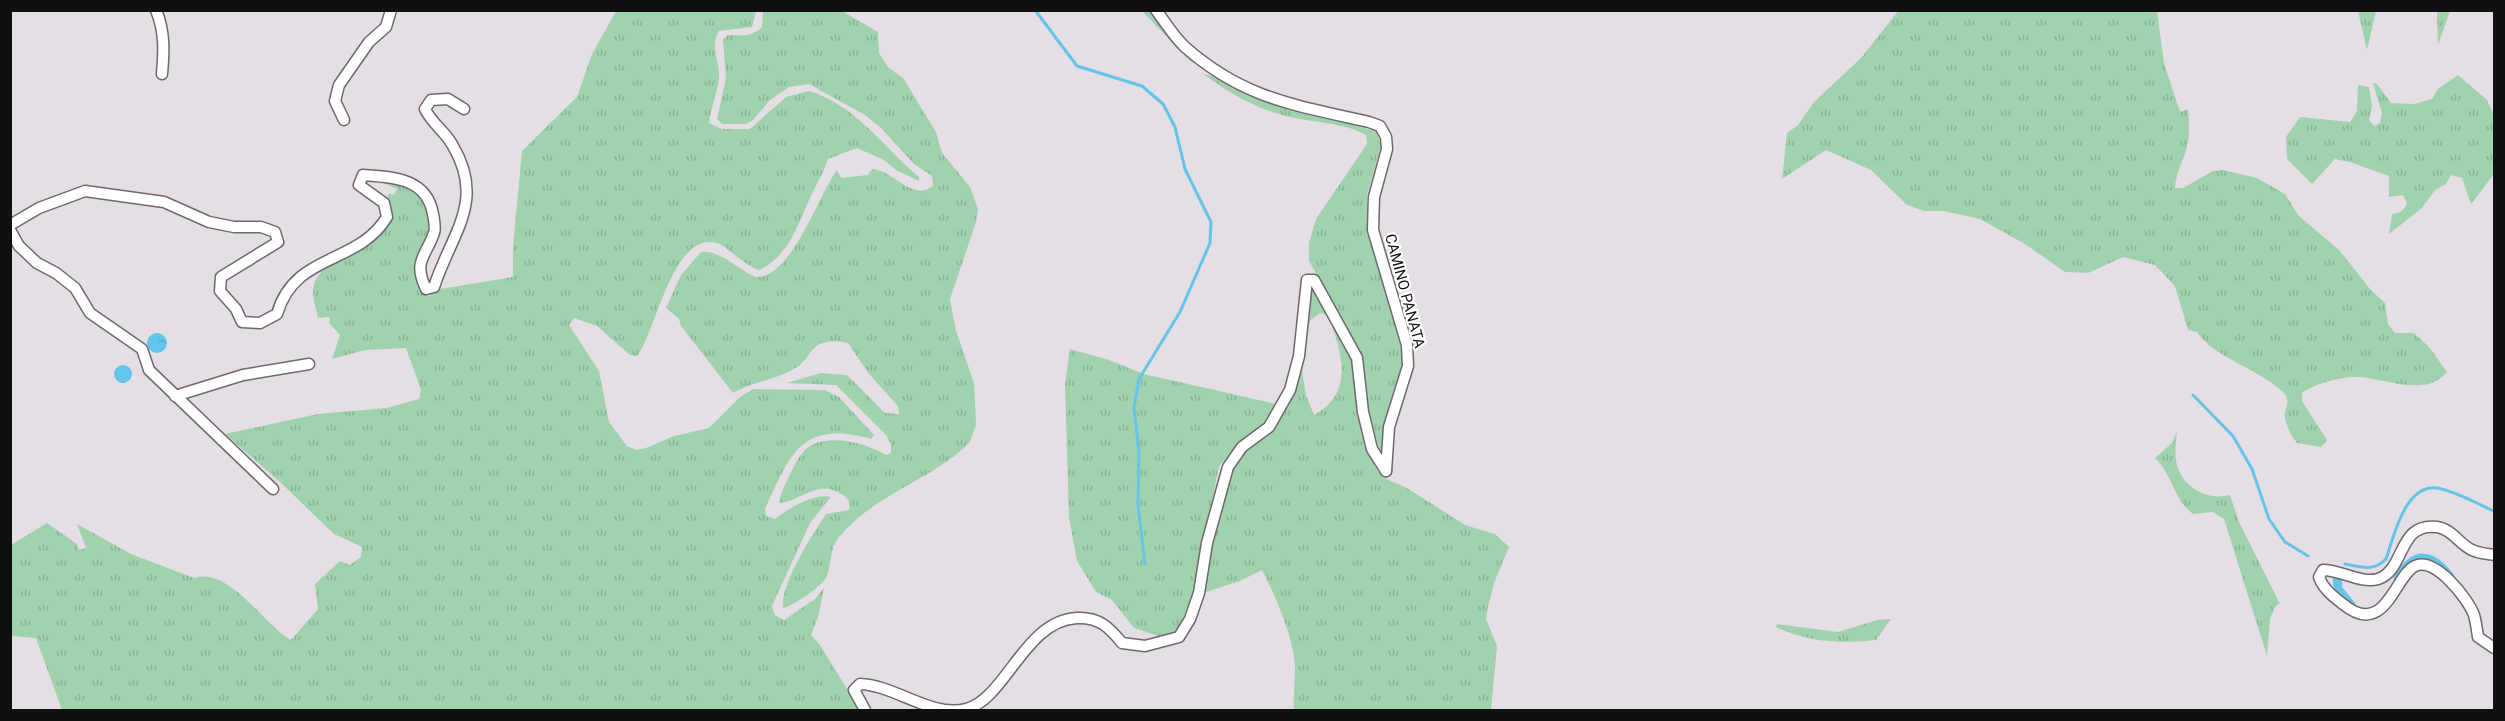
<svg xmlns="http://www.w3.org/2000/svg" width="2505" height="721" viewBox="0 0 2505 721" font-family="Roboto,sans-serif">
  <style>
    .grass { fill: url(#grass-tufts) }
    .water { fill: url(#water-ripples) }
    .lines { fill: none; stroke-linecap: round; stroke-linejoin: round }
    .stream { stroke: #62c5e9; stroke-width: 3 }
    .canal { stroke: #62c5e9; stroke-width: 9 }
    .minor-casing { stroke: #6f686e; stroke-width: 13 }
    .minor { stroke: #fff; stroke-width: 10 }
    .labels { text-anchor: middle; stroke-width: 4.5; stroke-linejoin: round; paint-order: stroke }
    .street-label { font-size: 15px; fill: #120f12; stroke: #fff }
  </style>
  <defs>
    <pattern id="grass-tufts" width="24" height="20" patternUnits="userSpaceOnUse" patternTransform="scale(1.5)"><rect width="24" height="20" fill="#a0d2ae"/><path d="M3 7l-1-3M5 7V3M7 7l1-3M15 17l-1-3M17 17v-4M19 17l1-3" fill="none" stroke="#89b395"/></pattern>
    <pattern id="water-ripples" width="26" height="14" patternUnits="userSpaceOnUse" patternTransform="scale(1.5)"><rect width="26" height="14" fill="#62c5e9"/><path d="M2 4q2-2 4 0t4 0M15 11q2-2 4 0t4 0" fill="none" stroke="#54a8c7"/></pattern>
  </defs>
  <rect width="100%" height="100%" fill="#e6dee5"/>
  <g class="grass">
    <path d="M1899 10 2157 11 2164 63 2180 112 2188 109C2189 122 2190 134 2187 147 2183 162 2176 172 2175 188H2183L2213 171 2223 170 2257 178 2285 194 2298 215 2340 251 2370 289 2385 303 2388 324 2395 333H2414L2429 347 2447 372C2425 399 2384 377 2355 377 2339 377 2314 384 2302 393V401L2327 440 2321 447 2297 443C2291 435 2287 428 2285 418 2283 409 2292 402 2284 393 2260 369 2214 358 2197 332L2188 330 2175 286 2155 265 2123 257 2088 273 2065 272 2025 244 1980 219 1944 211H1924L1907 205 1871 170 1826 150 1782 179 1787 133 1798 125 1814 102 1862 57Z"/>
    <path d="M616 11H756L752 27 719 31C709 47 720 60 719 77 718 92 711 107 709 123L722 129H750L786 97 809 91C857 106 883 147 919 177V181L896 170 884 160 857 148 828 159C824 172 818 181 812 194 798 222 791 255 759 270 742 264 727 246 717 243 672 231 656 333 637 356L630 355 597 326 574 318 569 325 599 371 609 422 627 446 636 450 646 448 674 436 709 428 740 397 753 389 825 390 839 397 874 435 871 439C801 420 791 453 765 509L766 516 775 519C789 508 814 493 831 497L810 523 772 606 775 615 784 620 815 599 824 588 818 617 811 635 820 645 860 710H62L36 638 11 636V545L47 523 77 544 79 550 86 548 77 524 131 554 194 578C229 566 265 626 291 640L318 609 315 584 340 561 350 565 361 557 362 547 334 534 280 482 225 434 318 414 387 408 419 399 421 390 406 348 365 350 332 359 340 335 329 323 330 317 318 318C316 308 311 295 314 285 322 254 378 254 392 214L386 201 389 193 394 195 397 189 370 177 416 188 428 207 432 230C418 254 413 263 421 291L429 296 440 289 513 277V247L522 151 577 97 592 54Z"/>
    <path d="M763 11H842L878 32 879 53 888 67 903 78 936 132 942 153 970 187 978 209 976 222 950 299 956 331 974 383 976 424 970 442C933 480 877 492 839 537 829 550 832 562 827 576 825 584 792 607 783 608 780 584 813 534 826 514L849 510C851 503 849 499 843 495 818 478 803 501 779 503 780 494 785 485 789 477 793 468 800 452 810 446 831 434 866 443 886 455L891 453V445L886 435 836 385 787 383 821 373 847 375 885 413 899 414 898 406 869 374 848 343C838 341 830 340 820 344 811 348 808 358 801 364 781 380 754 380 733 393L681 326 679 319 666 308 681 275 701 252C721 250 737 269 755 277 792 279 818 195 837 170L841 178 868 175 872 169C893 170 913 202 933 186L932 176 914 164 881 128 865 115 809 84 789 87 770 100 753 120 746 124H722L717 119 726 78 723 40 728 35C742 35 750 38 762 27Z"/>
    <path d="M1142 11H1149L1196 64 1190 61Z"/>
    <path d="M2358 11H2376L2367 50Z"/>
    <path d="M2437 11H2450L2438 45Z"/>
    <path d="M1203 74 1213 76 1241 92 1283 107 1376 131 1381 145 1367 195 1369 232 1397 322 1403 361 1384 424 1383 460 1371 423 1360 351 1309 261V243L1316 219 1367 144 1366 135C1342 122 1316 123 1290 117 1255 109 1232 94 1203 74Z"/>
    <path d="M2458 75 2487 100 2494 115V174L2471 204 2462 178 2451 175 2446 184 2435 190 2422 208 2389 234 2392 214C2400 213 2404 211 2407 203L2403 195 2389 197V176L2350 162 2335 159 2312 184 2287 159 2286 137 2300 117 2350 122 2357 111 2358 85 2369 87 2372 106 2369 120 2374 126 2380 123 2382 113 2373 83 2377 84 2391 103 2414 104 2432 99 2438 89Z"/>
    <path d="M1309 289 1314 290 1353 358 1368 451 1377 470 1386 479 1407 488 1465 525 1495 534 1509 547 1494 583 1487 611 1486 619 1497 646 1491 710H1294C1293 696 1295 682 1295 668 1295 640 1275 595 1262 570L1240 581 1203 593 1211 540 1234 465 1239 456 1256 442 1301 365 1306 395 1314 415C1355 393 1342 351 1328 315L1320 313 1310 321 1302 358Z"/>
    <path d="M1070 349 1109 360 1144 374 1276 404 1268 422 1237 446 1219 466 1194 591 1176 635 1161 637 1134 628 1112 600 1096 592 1077 561 1069 517 1065 384Z"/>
    <path d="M2177 431C2176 442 2174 455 2177 465 2183 488 2208 501 2230 495L2239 522 2280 604 2276 605 2270 619 2267 656 2224 519 2213 512 2193 514C2174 500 2172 474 2155 458L2172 443Z"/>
    <path d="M1891 619 1876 640C1842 644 1808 642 1776 627L1777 624 1838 632 1877 620Z"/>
  </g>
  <g class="water">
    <circle cx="157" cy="343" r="10"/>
    <circle cx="123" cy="374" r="9"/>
  </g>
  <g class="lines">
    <g class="stream">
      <path d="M1035 10 1077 66 1142 86 1163 104 1175 127 1185 169 1211 222 1210 243 1180 312 1139 379 1134 408 1139 452 1138 506 1145 564"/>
      <path d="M2193 395 2233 436 2252 469 2269 519 2278 532 2285 542 2308 556"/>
      <path d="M2345 564C2360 567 2374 572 2386 559 2394 536 2405 484 2437 488 2456 491 2477 504 2494 511"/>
    </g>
    <g class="canal">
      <path d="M2337 577 2338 589 2351 605"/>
      <path d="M2398 579C2414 550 2432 553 2450 577"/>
    </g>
    <defs>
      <g id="minor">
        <path d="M156 10C165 32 164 51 162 74"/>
        <path d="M1156 10C1165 22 1174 37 1185 47 1244 99 1295 105 1369 122L1380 126 1386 137 1387 149 1374 197 1373 230 1407 345 1408 366 1389 427 1386 471"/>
        <path d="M344 120 335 101 339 85 369 42 386 27 391 10"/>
        <path d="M10 225 39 208 85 191 164 202 209 222 234 227H261L275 232 278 242 221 277 220 291 236 309 242 322 260 323 277 314C295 252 357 266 387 217L384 203 359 185 363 175C393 177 427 178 433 214 434 220 436 228 434 233 425 258 413 261 426 289L434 287C451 234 486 202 453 146 446 132 432 124 425 109L431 100 448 99 464 109"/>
        <path d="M10 230 19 246 37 263 56 273 75 288 90 313 142 349 149 370 273 489"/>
        <path d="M175 396 243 375 309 364"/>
        <path d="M2494 555C2488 554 2478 553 2472 550 2459 544 2452 529 2437 527 2397 522 2406 570 2378 579 2361 584 2341 570 2323 570L2319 577C2323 589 2334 597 2343 604 2385 639 2395 575 2415 566 2435 557 2467 597 2474 615 2476 622 2477 630 2478 637L2494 648"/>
        <path d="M865 710 854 690 860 684C895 685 931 718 966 709 1005 700 1025 620 1077 618 1099 617 1109 627 1122 643L1145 646 1179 637 1190 619 1199 593 1207 543 1228 467 1242 447 1269 427 1290 390 1299 356 1307 280H1314L1357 358 1363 412 1372 449 1386 471"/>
      </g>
    </defs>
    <use href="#minor" class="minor-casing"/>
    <use href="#minor" class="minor"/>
  </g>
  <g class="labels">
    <g class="street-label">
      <text transform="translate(1405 291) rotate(75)" y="5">CAMINO PANATA</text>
    </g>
  </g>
  <rect width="2505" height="721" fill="none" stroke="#120f12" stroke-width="24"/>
</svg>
